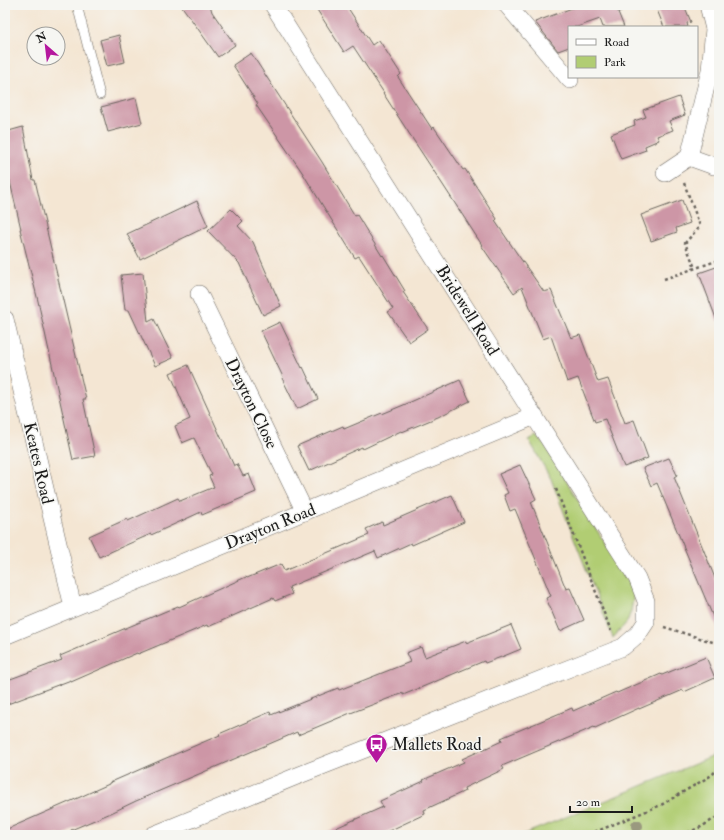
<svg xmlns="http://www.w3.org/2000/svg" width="724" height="840" viewBox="0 0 724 840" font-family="'IM FELL Double Pica',serif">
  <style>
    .green { fill: #b1cd73; stroke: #667448 }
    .building { fill: #cd96a6 }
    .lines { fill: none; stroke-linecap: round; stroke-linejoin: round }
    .service-casing { stroke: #68635c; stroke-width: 10 }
    .minor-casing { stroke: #68635c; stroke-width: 18 }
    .path { stroke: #68635c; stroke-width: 2.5; stroke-dasharray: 3 3; stroke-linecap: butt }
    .service { stroke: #fff; stroke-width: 9 }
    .minor { stroke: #fff; stroke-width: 17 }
    .tree { fill: #9a997f }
    .labels { text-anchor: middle; stroke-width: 3; stroke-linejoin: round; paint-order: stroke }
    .street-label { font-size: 17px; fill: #1c1c1c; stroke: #f6f6f2 }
    .poi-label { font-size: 17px; fill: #1c1c1c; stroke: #f6f6f2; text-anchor: start }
  </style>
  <rect width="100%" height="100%" fill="#f6f6f2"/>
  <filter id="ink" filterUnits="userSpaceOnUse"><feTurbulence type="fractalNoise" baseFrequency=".025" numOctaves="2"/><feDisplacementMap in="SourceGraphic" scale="8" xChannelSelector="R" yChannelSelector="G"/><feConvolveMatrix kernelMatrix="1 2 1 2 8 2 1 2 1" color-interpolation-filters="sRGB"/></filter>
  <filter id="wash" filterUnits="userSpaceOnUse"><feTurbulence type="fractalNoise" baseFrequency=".012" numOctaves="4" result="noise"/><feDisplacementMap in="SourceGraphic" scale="16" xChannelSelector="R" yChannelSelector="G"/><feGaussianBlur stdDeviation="0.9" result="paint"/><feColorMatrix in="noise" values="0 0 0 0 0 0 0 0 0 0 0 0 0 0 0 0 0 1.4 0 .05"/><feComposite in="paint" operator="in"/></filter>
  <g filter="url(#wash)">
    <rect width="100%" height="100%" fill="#f4e6d3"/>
    <g class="green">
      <path d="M536 436 546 447 576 497 622 570 634 593 631 611 627 622 613 638 551 479 529 440Z"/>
      <path d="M719 754V835H522Z"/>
    </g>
    <g id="blocks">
      <g class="building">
        <path d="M181 5H210L212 12 235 45 218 57Z"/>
        <path d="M314 5H346L372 45 379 40 401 74 398 77 432 129 434 127 463 170 465 169 497 219 495 221 518 255 544 292 551 290 571 338 580 335 598 382 608 379 625 423 634 420 648 458 624 467 605 419 595 422 578 378 567 382 551 336 543 339 522 287 514 293 481 245H482L443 185 414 141 383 93H384L353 46 344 52Z"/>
        <path d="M580 5H631V7L618 12 624 27H603L600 19 577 27H569V47L558 51 535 22Z"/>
        <path d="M655 5H684L691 22 687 23 688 27H664Z"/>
        <path d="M119 35 125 62 107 66 100 40Z"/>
        <path d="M251 53 322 162 355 216 357 215 382 256 383 255 405 291 403 292 428 329 409 342 388 312 393 309 377 284 359 256 355 258 302 172 256 105 258 104 233 65Z"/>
        <path d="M679 97 685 115 669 121 673 130 657 136 659 140 645 146 646 150 621 159 611 134 635 125 634 121 646 117 643 110Z"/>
        <path d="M136 98 142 123 108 132 101 107Z"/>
        <path d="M23 127 33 180H35L86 399H83L95 456 73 460 38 301 20 229H21L5 160V132Z"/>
        <path d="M682 200 690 223 676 228 677 232 651 241 641 215Z"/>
        <path d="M197 201 208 226 140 259 127 234Z"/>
        <path d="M231 209 243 221 238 226 253 242 281 306 263 315 239 263 208 231Z"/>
        <path d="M719 266V321H717L699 273Z"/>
        <path d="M143 273 148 322 154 319 173 358 155 366 129 310H125L123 293 121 275Z"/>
        <path d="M280 322 302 368 303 367 318 399 297 409 282 378 283 377 261 331Z"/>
        <path d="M188 365 234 466 237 464 243 476 249 474 256 492 202 515 201 512 151 535V534L99 557 89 536 127 519 128 521 178 498 180 501 214 487 209 476 212 475 194 438 182 443 175 426 190 419 170 373Z"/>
        <path d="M460 380 470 401 438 417 402 432 401 431 363 449 362 447 309 471 297 446 343 426 344 429 382 413V414L406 404Z"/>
        <path d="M669 458 677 475 674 477 719 588V631L657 483 651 486 643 468Z"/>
        <path d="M520 465 536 499 531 502 566 589 570 588 584 620 560 631 546 598 551 596 515 509 510 511 504 495 508 493 499 474Z"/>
        <path d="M452 495 464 522 412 545 411 543 378 558 375 551 289 587 292 594 275 601 273 598 208 627 207 625 138 654 137 653 71 682V680L5 705V681L62 660 60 656 178 606 179 607 246 577 247 578 281 564 284 571 369 535 366 529 382 522 383 525Z"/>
        <path d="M511 625 521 649 504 656 485 663 484 661 420 688 403 695V693L348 714 298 735 297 732 136 801 111 813 71 830V831L63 835H5V830L69 802 109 784V783L150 765 220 735 219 734 270 712 271 715 338 688 339 690 410 662 406 653 421 647 425 657 466 641V643Z"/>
        <path d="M706 657 715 678 684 692 683 690 639 709V708L595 728 594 727 502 766 504 769 464 788 465 791 424 810 425 814 380 835H320L383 807 380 801 424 781 423 780 464 762 462 759 502 741 501 738 572 708 573 711 616 692 617 693 661 674 662 675Z"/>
      </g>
    </g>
  </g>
  <g filter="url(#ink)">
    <use href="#blocks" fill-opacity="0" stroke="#68635c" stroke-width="1"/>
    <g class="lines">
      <defs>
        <path id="service" d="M77 5 100 95"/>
        <g id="minor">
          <path d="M507 5 570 80"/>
          <path d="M708 5 714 29 710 70 689 157 714 166"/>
          <path d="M665 173 689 157"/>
          <path d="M199 294 305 512"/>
          <path d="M5 319 73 607"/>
          <path d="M5 636 535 416"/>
          <path d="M153 835 297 776 623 647 638 634 646 622V601L637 578 273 5"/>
        </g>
      </defs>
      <use href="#service" class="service-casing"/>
      <use href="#minor" class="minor-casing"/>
      <g class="path">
        <path d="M684 183 700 226 685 243 695 268"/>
        <path d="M664 279 719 260"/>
        <path d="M556 489 611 631"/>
        <path d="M664 627 719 644"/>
        <path d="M583 835 600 830 661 805 712 775 719 767"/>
        <path d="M682 835 701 827 719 816"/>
      </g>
      <use href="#service" class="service"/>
      <use href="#minor" class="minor"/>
    </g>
    <circle class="tree" cx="637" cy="826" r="6"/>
  </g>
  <defs>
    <symbol id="bus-pin" viewBox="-11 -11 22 30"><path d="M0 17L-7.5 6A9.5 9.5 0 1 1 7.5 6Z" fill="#b5179e" stroke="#f6f6f2"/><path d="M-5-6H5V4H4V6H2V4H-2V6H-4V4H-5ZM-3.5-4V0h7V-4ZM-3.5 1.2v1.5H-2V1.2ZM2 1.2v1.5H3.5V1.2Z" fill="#fff"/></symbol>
  </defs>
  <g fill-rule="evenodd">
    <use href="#bus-pin" x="364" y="732" width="25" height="34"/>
  </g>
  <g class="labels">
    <g class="street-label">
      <text transform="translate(468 310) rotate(58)" y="6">Bridewell Road</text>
      <text transform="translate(252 403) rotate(64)" y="6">Drayton Close</text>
      <text transform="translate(39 463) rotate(77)" y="6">Keates Road</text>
      <text transform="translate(270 526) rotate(-22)" y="6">Drayton Road</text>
    </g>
    <g class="poi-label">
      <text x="392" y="750">Mallets Road</text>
    </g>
  </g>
  <rect width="724" height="840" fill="none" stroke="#f6f6f2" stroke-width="20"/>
  <rect x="568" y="26" width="130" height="52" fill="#f6f6f2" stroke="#9f9f9c"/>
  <rect x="576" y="39" width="20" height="6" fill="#ffffff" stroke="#9f9f9c"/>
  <text x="604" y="46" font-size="12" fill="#1c1c1c">Road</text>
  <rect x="576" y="56" width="20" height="12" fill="#b1cd73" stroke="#9f9f9c"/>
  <text x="604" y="66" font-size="12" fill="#1c1c1c">Park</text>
  <g transform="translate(46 46) rotate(332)"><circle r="19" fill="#f6f6f2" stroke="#9f9f9c"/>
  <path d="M0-3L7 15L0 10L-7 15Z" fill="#b5179e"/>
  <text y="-6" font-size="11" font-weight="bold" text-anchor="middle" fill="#1c1c1c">N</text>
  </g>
  <path d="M570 806v6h62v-6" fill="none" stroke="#1c1c1c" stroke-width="2"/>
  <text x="576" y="806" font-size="12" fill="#1c1c1c" stroke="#f6f6f2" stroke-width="3" paint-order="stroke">20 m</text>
</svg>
